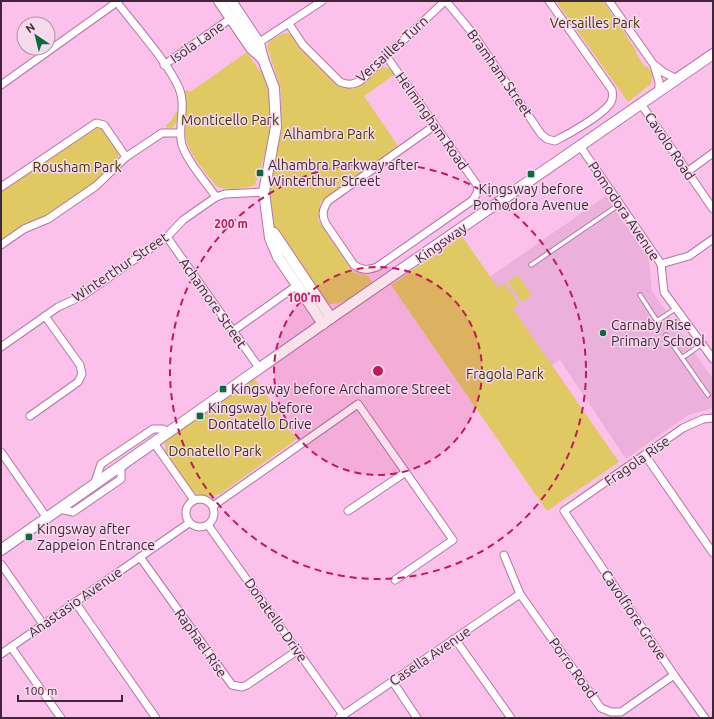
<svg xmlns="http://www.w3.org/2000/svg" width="714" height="719" viewBox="0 0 714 719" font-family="Ubuntu,sans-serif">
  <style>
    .built { fill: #ecb0dc }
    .green { fill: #e0c862 }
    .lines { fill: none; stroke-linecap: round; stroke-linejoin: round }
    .lane-casing { stroke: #b774a7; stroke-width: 5.5 }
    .street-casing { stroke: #b774a7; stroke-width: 9 }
    .secondary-casing { stroke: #b774a7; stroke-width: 12 }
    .lane { stroke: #fff; stroke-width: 3.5 }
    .street { stroke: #fff; stroke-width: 7 }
    .secondary { stroke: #fff; stroke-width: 10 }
    .ring { fill: none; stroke: #c2185b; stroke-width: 2; stroke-dasharray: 7 5 }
    .poi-dot { fill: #096a3e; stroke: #f7d9ee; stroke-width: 1.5 }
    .labels { text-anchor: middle; stroke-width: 3; stroke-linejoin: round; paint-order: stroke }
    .park-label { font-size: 14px; fill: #433801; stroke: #f7d9ee }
    .street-label { font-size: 14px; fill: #402439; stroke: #f7d9ee }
    .poi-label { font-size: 14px; fill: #402439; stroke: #f7d9ee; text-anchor: start }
    .centre { fill: #c2185b; stroke: #f7d9ee; stroke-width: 2 }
    .ring-label { font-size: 12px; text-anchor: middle; font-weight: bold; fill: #c2185b; stroke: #f7d9ee; stroke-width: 3; stroke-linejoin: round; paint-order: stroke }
  </style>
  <rect width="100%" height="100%" fill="#fbc1eb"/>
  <path class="built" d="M606 196 649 259 652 291 713 379V408L688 415 626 459 560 360 548 368 481 283Z"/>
  <g class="green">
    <path d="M556 1H603L636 50V53L644 66 648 67 653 74 651 84 628 102Z"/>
    <path d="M284 33 291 34 336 83C356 93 365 77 381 67L389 68 395 74 364 96 398 146 320 203 318 220 353 272 368 276 372 282C357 292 341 310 322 302L268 223 264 192 281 121V90L267 46 271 40Z"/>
    <path d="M247 52 258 69 266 75 270 87 273 110 269 142 255 185C248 189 220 191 215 185 206 172 191 157 187 142 183 126 187 109 184 92L187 90 190 92Z"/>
    <path d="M176 112H178C178 121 176 127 167 130L166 125 171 121Z"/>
    <path d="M97 126 102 127 119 153C115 180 26 227 1 242V192Z"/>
    <path d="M462 236 498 288 505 283 519 304 513 309 619 462 547 511 391 285Z"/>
    <path d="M518 275 532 296 522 302 508 282Z"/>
    <path d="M254 378 297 439 220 494 207 497 200 496 193 491 165 452V440Z"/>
  </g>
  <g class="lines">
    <defs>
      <g id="lane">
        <path d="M531 265 620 204"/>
        <path d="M640 295 657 321 675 309"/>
        <path d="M666 335 682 358 702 344"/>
        <path d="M682 358 708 395"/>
      </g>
      <g id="street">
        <path d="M116 1C135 26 167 61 179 88 186 104 179 123 181 140 183 157 206 182 216 197"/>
        <path d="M446 1 474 35 541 134 547 139 555 141C569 134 599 117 609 105 613 101 613 96 612 90L549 1"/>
        <path d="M609 1 654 65 659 82V91"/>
        <path d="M289 24 303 45 340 82C348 85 352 85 360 81L445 1"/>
        <path d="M255 45 322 1"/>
        <path d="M387 57 477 185 478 191 473 200 377 267C368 270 363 271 354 265L326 224C321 215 323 209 328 201L434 126"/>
        <path d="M164 65 230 19"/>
        <path d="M656 66 663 72 677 79"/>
        <path d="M1 85 117 2"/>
        <path d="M641 104 713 209"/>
        <path d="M580 146 661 264 664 292 713 359"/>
        <path d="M687 172 713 153"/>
        <path d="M1 187 96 123 104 125 126 157"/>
        <path d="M167 237 260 369"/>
        <path d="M1 245 24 229 48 219 96 186 126 157 162 133H180"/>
        <path d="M661 264 689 256 713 239"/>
        <path d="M233 331 296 286"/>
        <path d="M1 347 58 307 82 296 167 237 183 220 216 197 225 194 264 192"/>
        <path d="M30 416 78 382 82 374 80 365 45 316"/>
        <path d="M154 443 194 500"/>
        <path d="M1 452 47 518"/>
        <path d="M645 455 713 553"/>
        <path d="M94 485 101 464 153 429H163L169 433"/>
        <circle cx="200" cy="513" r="14"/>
        <path d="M213 506 358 404 453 540 395 580"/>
        <path d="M60 509 73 512 121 479V466"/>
        <path d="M348 511 406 472"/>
        <path d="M208 525 343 715"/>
        <path d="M504 555 520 594 601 708 611 712H621L674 675"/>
        <path d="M140 557 232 685 242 687 247 685 298 650"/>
        <path d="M1 564 43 624"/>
        <path d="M75 602 156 718"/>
        <path d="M455 639 511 718"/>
        <path d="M11 647 61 718"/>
        <path d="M1 654 189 523"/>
        <path d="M393 682 417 718"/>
        <path d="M339 718 520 594"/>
        <path d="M705 718 674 675 564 511 683 428 703 419 713 418"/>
      </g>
      <g id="secondary">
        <path d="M219 1 251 48 263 59"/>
        <path d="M231 1 259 43 263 59 274 88 276 127 264 192 270 238 278 257 323 324"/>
        <path d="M274 233 331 318"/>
        <path d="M1 550 331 318 713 54"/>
      </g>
    </defs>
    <use href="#lane" class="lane-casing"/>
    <use href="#street" class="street-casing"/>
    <use href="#secondary" class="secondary-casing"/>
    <use href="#lane" class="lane"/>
    <use href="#street" class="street"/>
    <use href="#secondary" class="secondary"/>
  </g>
  <circle cx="378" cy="371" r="104" fill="#c2185b" fill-opacity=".12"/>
  <g class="ring">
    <circle cx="378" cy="371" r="104"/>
    <circle cx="378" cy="371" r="208"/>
  </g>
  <g class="poi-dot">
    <rect x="256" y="169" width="8" height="8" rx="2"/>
    <rect x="527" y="170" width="8" height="8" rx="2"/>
    <circle cx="603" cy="333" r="4"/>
    <rect x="219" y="385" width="8" height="8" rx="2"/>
    <rect x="196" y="412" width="8" height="8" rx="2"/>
    <rect x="25" y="533" width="8" height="8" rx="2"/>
  </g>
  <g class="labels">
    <g class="park-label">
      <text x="595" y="28">Versailles Park</text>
      <text x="230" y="125">Monticello Park</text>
      <text x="329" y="139">Alhambra Park</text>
      <text x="77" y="172">Rousham Park</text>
      <text x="505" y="379">Fragola Park</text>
      <text x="215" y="456">Donatello Park</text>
    </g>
    <g class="street-label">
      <text transform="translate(197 42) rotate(-35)" y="5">Isola Lane</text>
      <text transform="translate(392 49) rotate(-42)" y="5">Versailles Turn</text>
      <text transform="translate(500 73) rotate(55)" y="5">Bramham Street</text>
      <text transform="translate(432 121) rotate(55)" y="5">Helmingham Road</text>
      <text transform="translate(670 146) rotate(56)" y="5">Cavolo Road</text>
      <text transform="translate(624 211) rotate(56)" y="5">Pomodora Avenue</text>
      <text transform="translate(441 243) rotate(-35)" y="5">Kingsway</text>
      <text transform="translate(120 267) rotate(-34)" y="5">Winterthur Street</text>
      <text transform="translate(213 303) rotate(55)" y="5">Achamore Street</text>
      <text transform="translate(637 461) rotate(-35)" y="5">Fragola Rise</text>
      <text transform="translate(75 602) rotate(-35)" y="5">Anastasio Avenue</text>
      <text transform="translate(634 615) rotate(56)" y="5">Cavolfiore Grove</text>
      <text transform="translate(276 620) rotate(55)" y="5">Donatello Drive</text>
      <text transform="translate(201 643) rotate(55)" y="5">Raphael Rise</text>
      <text transform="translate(430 656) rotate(-34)" y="5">Casella Avenue</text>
      <text transform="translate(573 668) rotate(54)" y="5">Porro Road</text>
    </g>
    <g class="poi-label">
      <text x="268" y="170">Alhambra Parkway after<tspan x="268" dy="16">Winterthur Street</tspan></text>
      <text x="531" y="194" text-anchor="middle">Kingsway before<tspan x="531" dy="16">Pomodora Avenue</tspan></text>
      <text x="611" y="330">Carnaby Rise<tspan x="611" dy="16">Primary School</tspan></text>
      <text x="231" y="394">Kingsway before Archamore Street</text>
      <text x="208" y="413">Kingsway before<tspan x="208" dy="16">Dontatello Drive</tspan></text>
      <text x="37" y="534">Kingsway after<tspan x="37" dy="16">Zappeion Entrance</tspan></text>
    </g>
  </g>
  <circle cx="378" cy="371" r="6" class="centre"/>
  <g class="ring-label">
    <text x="231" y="228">200 m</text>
    <text x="304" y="302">100 m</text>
  </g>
  <rect width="714" height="719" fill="none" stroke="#402439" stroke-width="4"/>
  <g transform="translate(36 36) rotate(325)"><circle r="19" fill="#f7d9ee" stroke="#ae91a6"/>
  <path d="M0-3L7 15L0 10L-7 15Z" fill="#096a3e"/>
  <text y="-6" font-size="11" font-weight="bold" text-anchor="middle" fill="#402439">N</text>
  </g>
  <path d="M18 695v6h104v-6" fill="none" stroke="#402439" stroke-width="2"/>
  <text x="24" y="695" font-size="12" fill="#402439" stroke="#f7d9ee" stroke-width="3" paint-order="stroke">100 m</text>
</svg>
